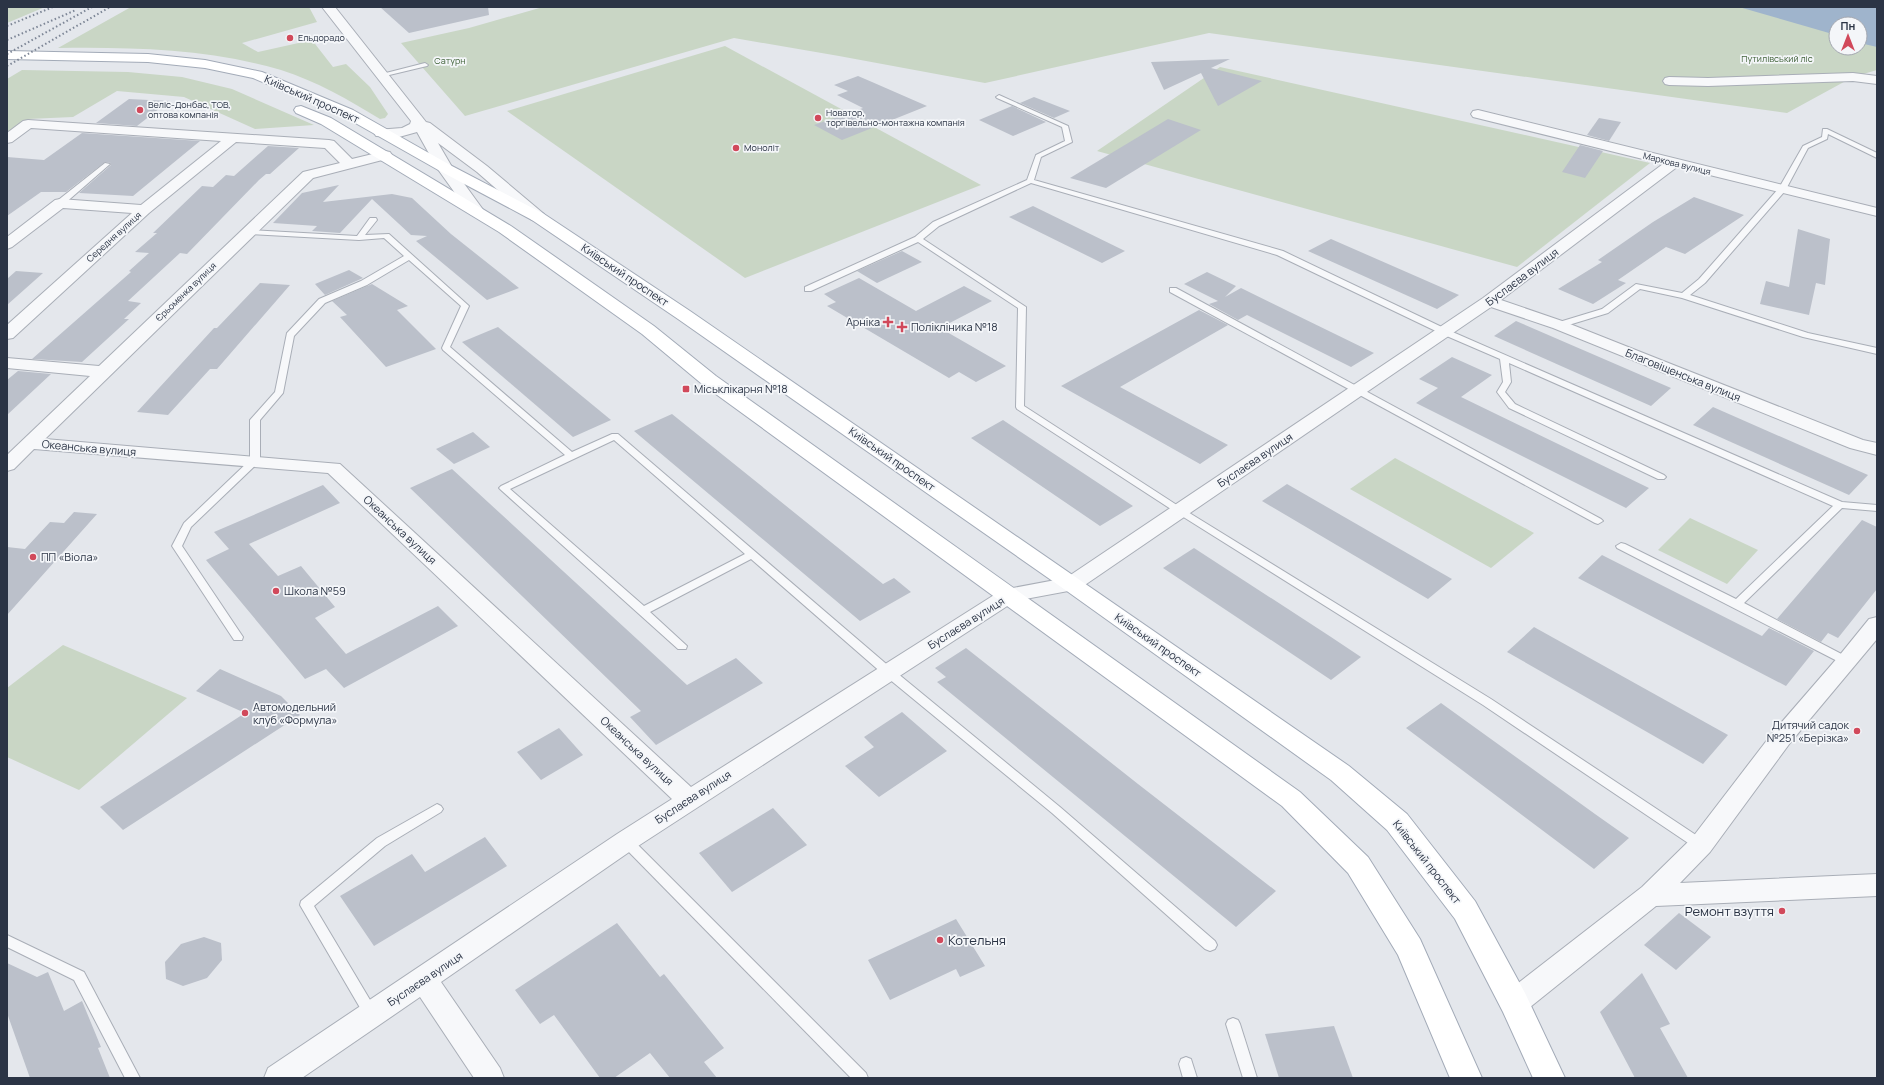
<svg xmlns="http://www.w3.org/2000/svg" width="1884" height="1085" viewBox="0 0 1884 1085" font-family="Manrope,sans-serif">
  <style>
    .green { fill: #c9d6c5; fill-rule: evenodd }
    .water { fill: #9fb4cc }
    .building { fill: #bbc0ca }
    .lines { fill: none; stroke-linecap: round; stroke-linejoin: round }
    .service-casing { stroke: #a9aeb7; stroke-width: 2 }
    .minor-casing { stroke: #a9aeb7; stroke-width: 2 }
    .tertiary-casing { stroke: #a9aeb7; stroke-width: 2 }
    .primary-casing { stroke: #a3abb8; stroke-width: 2 }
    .service { fill: #f7f8fa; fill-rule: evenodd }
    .minor { fill: #f7f8fa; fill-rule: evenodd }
    .tertiary { fill: #f7f8fa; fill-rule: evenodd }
    .primary { fill: #fff; fill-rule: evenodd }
    .rail { stroke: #7d8696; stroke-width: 2; stroke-dasharray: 1.5 2.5; stroke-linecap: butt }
    .poi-dot { fill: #d1495b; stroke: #f4f6f9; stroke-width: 1.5 }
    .labels { text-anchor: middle; stroke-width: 3.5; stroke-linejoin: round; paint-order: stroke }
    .far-poi-label { font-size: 9px; fill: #2b3445; stroke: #f4f6f9; text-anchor: start }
    .far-park-label { font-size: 9px; fill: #3f6138; stroke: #f4f6f9 }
    .far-street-label { font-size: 9px; fill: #2b3445; stroke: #f4f6f9 }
    .street-label { font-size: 11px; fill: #2b3445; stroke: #f4f6f9 }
    .poi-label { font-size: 11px; fill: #2b3445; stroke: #f4f6f9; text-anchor: start }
    .near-poi-label { font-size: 13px; fill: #2b3445; stroke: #f4f6f9; text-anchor: end }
  </style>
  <rect width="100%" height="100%" fill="#e4e7ec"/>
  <g class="green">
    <path d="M7 7H45L7 23Z"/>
    <path d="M131 7H309L317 22 242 43 258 52 312 40 333 67 346 64 370 87 388 114 385 118 380 119C349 100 316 81 281 70 210 49 133 47 58 48Z"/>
    <path d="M543 7H1877V70L1853 77 1787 113 1209 33 985 83 839 56 734 38 465 116 401 43 469 28ZM1836 24H1860V48H1836Z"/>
    <path d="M725 46 981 185 745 278 507 111Z"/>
    <path d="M1220 67 1650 163 1517 267 1097 151Z"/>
    <path d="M22 70 128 72 182 77 232 89 314 125 255 129 184 97 117 91 73 117 28 119 7 133V79Z"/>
    <path d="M1395 458 1534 533 1491 568 1350 489Z"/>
    <path d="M1690 518 1758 550 1727 584 1658 550Z"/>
    <path d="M63 645 187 698 79 790 7 757V688Z"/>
  </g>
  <path class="water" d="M1739 7H1877V47L1860 43V24H1836V35Z"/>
  <g class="building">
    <path d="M380 7H488L489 15 409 33Z"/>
    <path d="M1230 59 1211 68 1262 81 1218 106 1201 73 1164 90 1151 62Z"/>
    <path d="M858 76 872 82 927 106 842 140 814 125 863 108 837 95 848 91 834 85Z"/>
    <path d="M1034 97 1070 111 1054 118 1020 103Z"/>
    <path d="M129 99 169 101 137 126 96 123Z"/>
    <path d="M1012 106 1046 122 1013 136 979 120Z"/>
    <path d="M1599 118 1621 122 1609 141 1587 135Z"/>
    <path d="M1168 119 1201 130 1106 188 1070 178Z"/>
    <path d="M82 133 200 141 133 196 79 193 111 165V163L105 162 66 192H41L7 216V157L44 160Z"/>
    <path d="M1580 145 1603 151 1585 178 1562 172Z"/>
    <path d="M268 146 299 148 270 174H266L259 180 187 254 180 253 128 301 141 303 124 319H129L82 362 32 359 131 272 129 271 149 253 135 252 157 233H153L202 186 213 187 226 175 234 176Z"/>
    <path d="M339 185 323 202 392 194 412 198 451 234 519 288 487 300 416 241 427 236 411 235 372 199 340 233 312 231 317 226 273 223 302 193Z"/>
    <path d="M1694 197 1744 215 1685 254 1666 247 1618 280 1626 283 1593 304 1558 289 1602 262 1598 260 1653 222Z"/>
    <path d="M1033 206 1125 251 1102 263 1009 217Z"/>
    <path d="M1798 229 1830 239 1825 285 1816 283 1809 315 1760 304 1766 281 1789 287Z"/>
    <path d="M1331 239 1459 295 1437 309 1308 251Z"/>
    <path d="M902 251 922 262 877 283 857 271Z"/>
    <path d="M349 270 363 278 325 295 315 284Z"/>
    <path d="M16 271 43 273 7 305V279Z"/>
    <path d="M1207 272 1236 286 1225 297 1241 288 1374 353 1351 367 1247 315 1238 320 1209 304 1218 301 1184 284Z"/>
    <path d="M859 278 916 311 964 286 992 301 940 328 1006 366 976 382 959 372 949 378 827 306 836 302 824 294Z"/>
    <path d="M260 283 290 285 217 369H210L168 415 137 412 214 328H217Z"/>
    <path d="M372 284 408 306 397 310 436 349 386 367 340 317 347 315 332 301Z"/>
    <path d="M1199 310 1228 325 1120 387 1228 445 1200 464 1061 386Z"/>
    <path d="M1516 321 1671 388 1651 406 1494 336Z"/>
    <path d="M498 327 611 420 573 437 462 342Z"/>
    <path d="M1452 357 1492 375 1461 397 1649 488 1626 508 1416 403 1438 388 1419 379Z"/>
    <path d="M18 371 51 374 7 415V380Z"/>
    <path d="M1713 407 1868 475 1849 495 1693 425Z"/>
    <path d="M672 414 883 584 894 578 911 592 860 621 634 431Z"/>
    <path d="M1003 420 1024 434 1133 506 1100 526 971 438Z"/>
    <path d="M473 432 490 447 454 464 436 449Z"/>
    <path d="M452 469 687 685 736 658 763 683 656 745 630 717 641 711 410 488Z"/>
    <path d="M1287 484 1452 579 1428 599 1262 501Z"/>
    <path d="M323 485 340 503 249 544 278 576 301 566 335 607 315 618 346 654 438 606 458 626 344 688 326 669 305 679 206 560 229 549 214 532Z"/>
    <path d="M74 512 97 514 7 615V547L25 549 50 522 64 523Z"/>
    <path d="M1862 520 1877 527V589L1838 638 1828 633 1821 642 1777 619Z"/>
    <path d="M1194 548 1331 637 1361 657 1331 680 1163 568Z"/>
    <path d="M1602 555 1762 636 1769 628 1814 651 1786 686 1578 578Z"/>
    <path d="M1534 627 1728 735 1703 764 1507 652Z"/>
    <path d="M966 648 1138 784 1276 891 1236 927 937 682 946 677 935 668Z"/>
    <path d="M220 669 281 696 300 715 123 830 100 807 245 713 196 691Z"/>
    <path d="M1441 703 1595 814 1629 838 1594 869 1406 728Z"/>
    <path d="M902 712 947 751 879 797 845 766 874 747 864 737Z"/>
    <path d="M559 728 583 755 541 780 517 752Z"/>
    <path d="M773 808 807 845 732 892 699 853Z"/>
    <path d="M485 837 507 866 374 946 340 896 412 854 425 872Z"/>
    <path d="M1679 913 1711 937 1676 970 1644 945Z"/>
    <path d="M956 919 985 966 960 977 956 969 890 1000 868 960Z"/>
    <path d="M617 923 660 977 664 974 724 1048 704 1062 717 1078H670L650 1053 614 1078H600L554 1015 540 1024 515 990Z"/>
    <path d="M204 937 221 943 222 960 207 978 183 986 166 979 165 962 181 944Z"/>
    <path d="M7 963 37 977 48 972 64 1011 82 1001 101 1047 98 1048 110 1078H30L7 1013Z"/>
    <path d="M1642 973 1670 1024 1660 1028 1688 1078H1635L1600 1012Z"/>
    <path d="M1334 1026 1353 1078H1279L1265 1034Z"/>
  </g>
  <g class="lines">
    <defs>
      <g id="service">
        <path d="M425 63 428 65 427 66 381 77 378 75Z"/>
        <path d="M999 95 1068 126 1072 142 1041 157 1034 180 1283 251 1448 330 1842 502 1877 505V511L1842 508 1744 603 1851 659 1852 662 1851 665 1847 666 1617 548 1616 546 1621 543 1625 544 1736 599 1833 506 1509 363 1511 382 1505 392 1515 404 1664 475 1666 477 1664 479H1658L1509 408 1497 392 1503 382 1500 359 1442 334 1277 255 1031 183 939 226 923 239 1026 307 1024 406 1183 509 1491 699 1705 841 1707 845 1705 849 1701 850 1697 849 1483 705 1177 513 1017 409 1016 407 1018 308 918 242 811 291H805V287L915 237 933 222 1027 180 1036 155 1065 141 1062 127 997 98 996 97Z"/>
        <path d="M1823 129H1827L1877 153V158L1828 134 1827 139 1808 148 1785 191 1705 283 1690 295 1808 333 1877 348V354L1803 337 1682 298 1640 289 1608 313 1562 327H1556V323L1602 309 1636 284 1682 293 1699 279 1779 188 1803 146 1822 137Z"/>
        <path d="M105 163 110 164 63 205H57V201Z"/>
        <path d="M370 218H376L377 220 365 235 389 234 469 306 450 347 572 452 612 434H618L891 668 1060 807 1215 941 1217 945 1215 949 1210 951 1205 949 1052 813 883 674 751 559 650 612 687 646 686 649H678L501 490 499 488 501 486 565 455 443 350 442 348 461 306 409 260 367 285 325 303 294 336 283 393 260 420V461L191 527 182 546 243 637 242 640H234L172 546 184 523 250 460V420L275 392 287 333 319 299 361 281 404 256 384 238 359 240 248 234 244 232 248 230 357 236ZM614 440 745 554 644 606 510 489Z"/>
        <path d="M1170 288H1176L1601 519 1603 521 1598 524 1595 523 1170 292Z"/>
        <path d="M437 804 441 806 443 809 441 812 385 846 314 906 376 1010 378 1014 376 1018 371 1020 366 1018 300 905 301 901 377 838Z"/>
        <path d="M626 836 630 837 866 1073 868 1078H851L622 845 620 841 622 837Z"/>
        <path d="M7 935 84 972 140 1078H125L74 980 7 947Z"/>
        <path d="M1233 1018 1238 1020 1240 1024 1257 1078H1243L1226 1024 1228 1020Z"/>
        <path d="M1186 1057 1191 1059 1197 1078H1183L1179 1064 1181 1059Z"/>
      </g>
      <g id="minor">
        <path d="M1853 73 1877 76V84L1853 81 1708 86 1669 85 1665 84 1663 81 1665 78 1669 77 1708 78Z"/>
        <path d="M1478 110 1877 208V216L1677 167 1501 300 1565 322 1863 440 1877 443V455L1850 448 1553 328 1491 307 1079 589 1015 601 635 848 441 982 500 1068 504 1078H474L420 997 302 1078H264L268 1068 617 834 672 799 328 473 34 449 14 469 7 471V455L90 376 7 368V358L99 366 303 172 340 163 325 148 236 142 149 213 13 338 7 339V325L132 213 63 208 12 247 7 249V237L55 200 60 199 141 205 221 141 31 128 12 142 7 143V133L23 121 28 120 329 140 334 141 352 159 385 151 390 152 392 155 390 158 313 178 45 439 340 464 691 787 1002 590 1066 578 1483 298 1663 164 1473 117 1471 114 1473 111Z"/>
        <path d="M1877 617V639L1790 743 1710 852 1680 883 1877 874V896L1656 906 1524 1012 1514 1015 1504 1012 1500 1003 1504 994 1642 887 1692 838 1774 731 1839 656 1869 619Z"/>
      </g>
      <path id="tertiary" d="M322 7H335L426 122 430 123 487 166 544 214 546 217 544 220 538 222 532 220 477 172 438 143 452 167 484 211 482 214 476 216 470 214 437 168 417 132 399 137 376 136 374 133 376 130 402 128 410 124 411 121Z"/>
      <g id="primary">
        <path d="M7 51 148 54 205 60 262 72 353 110 450 165 544 214 690 311 1349 766 1407 814 1475 901 1525 993 1565 1078H1533L1503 1012 1455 919 1387 830 1331 780 1064 589 678 319 532 220 440 171 343 116 253 78 205 68 148 62 7 59Z"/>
        <path d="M301 106 331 118 511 226 654 326 716 376 1300 792 1368 857 1420 939 1482 1078H1450L1398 955 1348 873 1282 806 702 384 642 334 499 232 321 124 296 113 294 110 296 107Z"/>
      </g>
    </defs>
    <use href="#service" class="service-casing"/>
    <use href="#minor" class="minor-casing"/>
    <use href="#tertiary" class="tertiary-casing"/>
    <use href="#primary" class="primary-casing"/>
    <use href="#service" class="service"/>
    <use href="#minor" class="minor"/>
    <use href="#tertiary" class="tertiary"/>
    <use href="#primary" class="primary"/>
    <g class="rail">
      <path d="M7 26 53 7"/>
      <path d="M7 40 76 10"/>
      <path d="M7 54 92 7"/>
      <path d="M7 66 110 7"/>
    </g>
  </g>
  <g class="poi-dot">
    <circle cx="290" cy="38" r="4"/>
    <circle cx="140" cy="110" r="4"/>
    <circle cx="818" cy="118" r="4"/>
    <circle cx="736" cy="148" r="4"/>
    <path d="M886 316h4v4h4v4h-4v4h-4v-4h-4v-4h4z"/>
    <path d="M900 321h4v4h4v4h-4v4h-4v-4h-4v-4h4z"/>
    <rect x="682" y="385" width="8" height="8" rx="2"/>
    <circle cx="33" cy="557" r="4"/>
    <circle cx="276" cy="591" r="4"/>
    <circle cx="245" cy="713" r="4"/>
    <circle cx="1857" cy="731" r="4"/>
    <circle cx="1782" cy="911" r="4"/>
    <circle cx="940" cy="940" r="4"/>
  </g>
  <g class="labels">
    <g class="far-poi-label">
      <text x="298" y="41">Ельдорадо</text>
      <text x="148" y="108">Веліс-Донбас, ТОВ,<tspan x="148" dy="10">оптова компанія</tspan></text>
      <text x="826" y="116">Новатор,<tspan x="826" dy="10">торгівельно-монтажна компанія</tspan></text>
      <text x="744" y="151">Моноліт</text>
    </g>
    <g class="far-park-label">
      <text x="1777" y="62">Путилівський ліс</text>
      <text x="450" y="64">Сатурн</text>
    </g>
    <g class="far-street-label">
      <text transform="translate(1677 164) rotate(14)" y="3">Маркова вулиця</text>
      <text transform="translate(114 237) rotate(-42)" y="3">Середня вулиця</text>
      <text transform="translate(186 292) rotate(-44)" y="3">Єрьоменка вулиця</text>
    </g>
    <g class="street-label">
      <text transform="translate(312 99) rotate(24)" y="4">Київський проспект</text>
      <text transform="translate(625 275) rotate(34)" y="4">Київський проспект</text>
      <text transform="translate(1522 277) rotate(-37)" y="4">Буслаєва вулиця</text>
      <text transform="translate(1683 375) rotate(22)" y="4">Благовіщенська вулиця</text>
      <text transform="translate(89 448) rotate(5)" y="4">Океанська вулиця</text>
      <text transform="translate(892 459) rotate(35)" y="4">Київський проспект</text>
      <text transform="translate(1255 460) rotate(-34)" y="4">Буслаєва вулиця</text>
      <text transform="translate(400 530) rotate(43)" y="4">Океанська вулиця</text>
      <text transform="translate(966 623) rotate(-32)" y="4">Буслаєва вулиця</text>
      <text transform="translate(1158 645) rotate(35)" y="4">Київський проспект</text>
      <text transform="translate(637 751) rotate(43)" y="4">Океанська вулиця</text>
      <text transform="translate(693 797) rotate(-33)" y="4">Буслаєва вулиця</text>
      <text transform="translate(1427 862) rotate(52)" y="4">Київський проспект</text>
      <text transform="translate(425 979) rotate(-34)" y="4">Буслаєва вулиця</text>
    </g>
    <g class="poi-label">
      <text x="880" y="326" text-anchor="end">Арніка</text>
      <text x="911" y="331">Полікліника №18</text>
      <text x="694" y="393">Міськлікарня №18</text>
      <text x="41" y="561">ПП «Віола»</text>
      <text x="284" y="595">Школа №59</text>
      <text x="253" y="711">Автомодельний<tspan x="253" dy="13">клуб «Формула»</tspan></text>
      <text x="1849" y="729" text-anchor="end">Дитячий садок<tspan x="1849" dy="13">№251 «Берізка»</tspan></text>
    </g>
    <g class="near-poi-label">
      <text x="1774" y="916">Ремонт взуття</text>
      <text x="948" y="945" text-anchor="start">Котельня</text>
    </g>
  </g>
  <rect width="1884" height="1085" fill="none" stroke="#2b3445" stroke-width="16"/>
  <g transform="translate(1848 36)"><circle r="19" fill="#f4f6f9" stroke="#a4a8b1"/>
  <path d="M0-3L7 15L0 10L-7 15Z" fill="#d1495b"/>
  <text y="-6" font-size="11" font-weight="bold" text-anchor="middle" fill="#2b3445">Пн</text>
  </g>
</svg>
